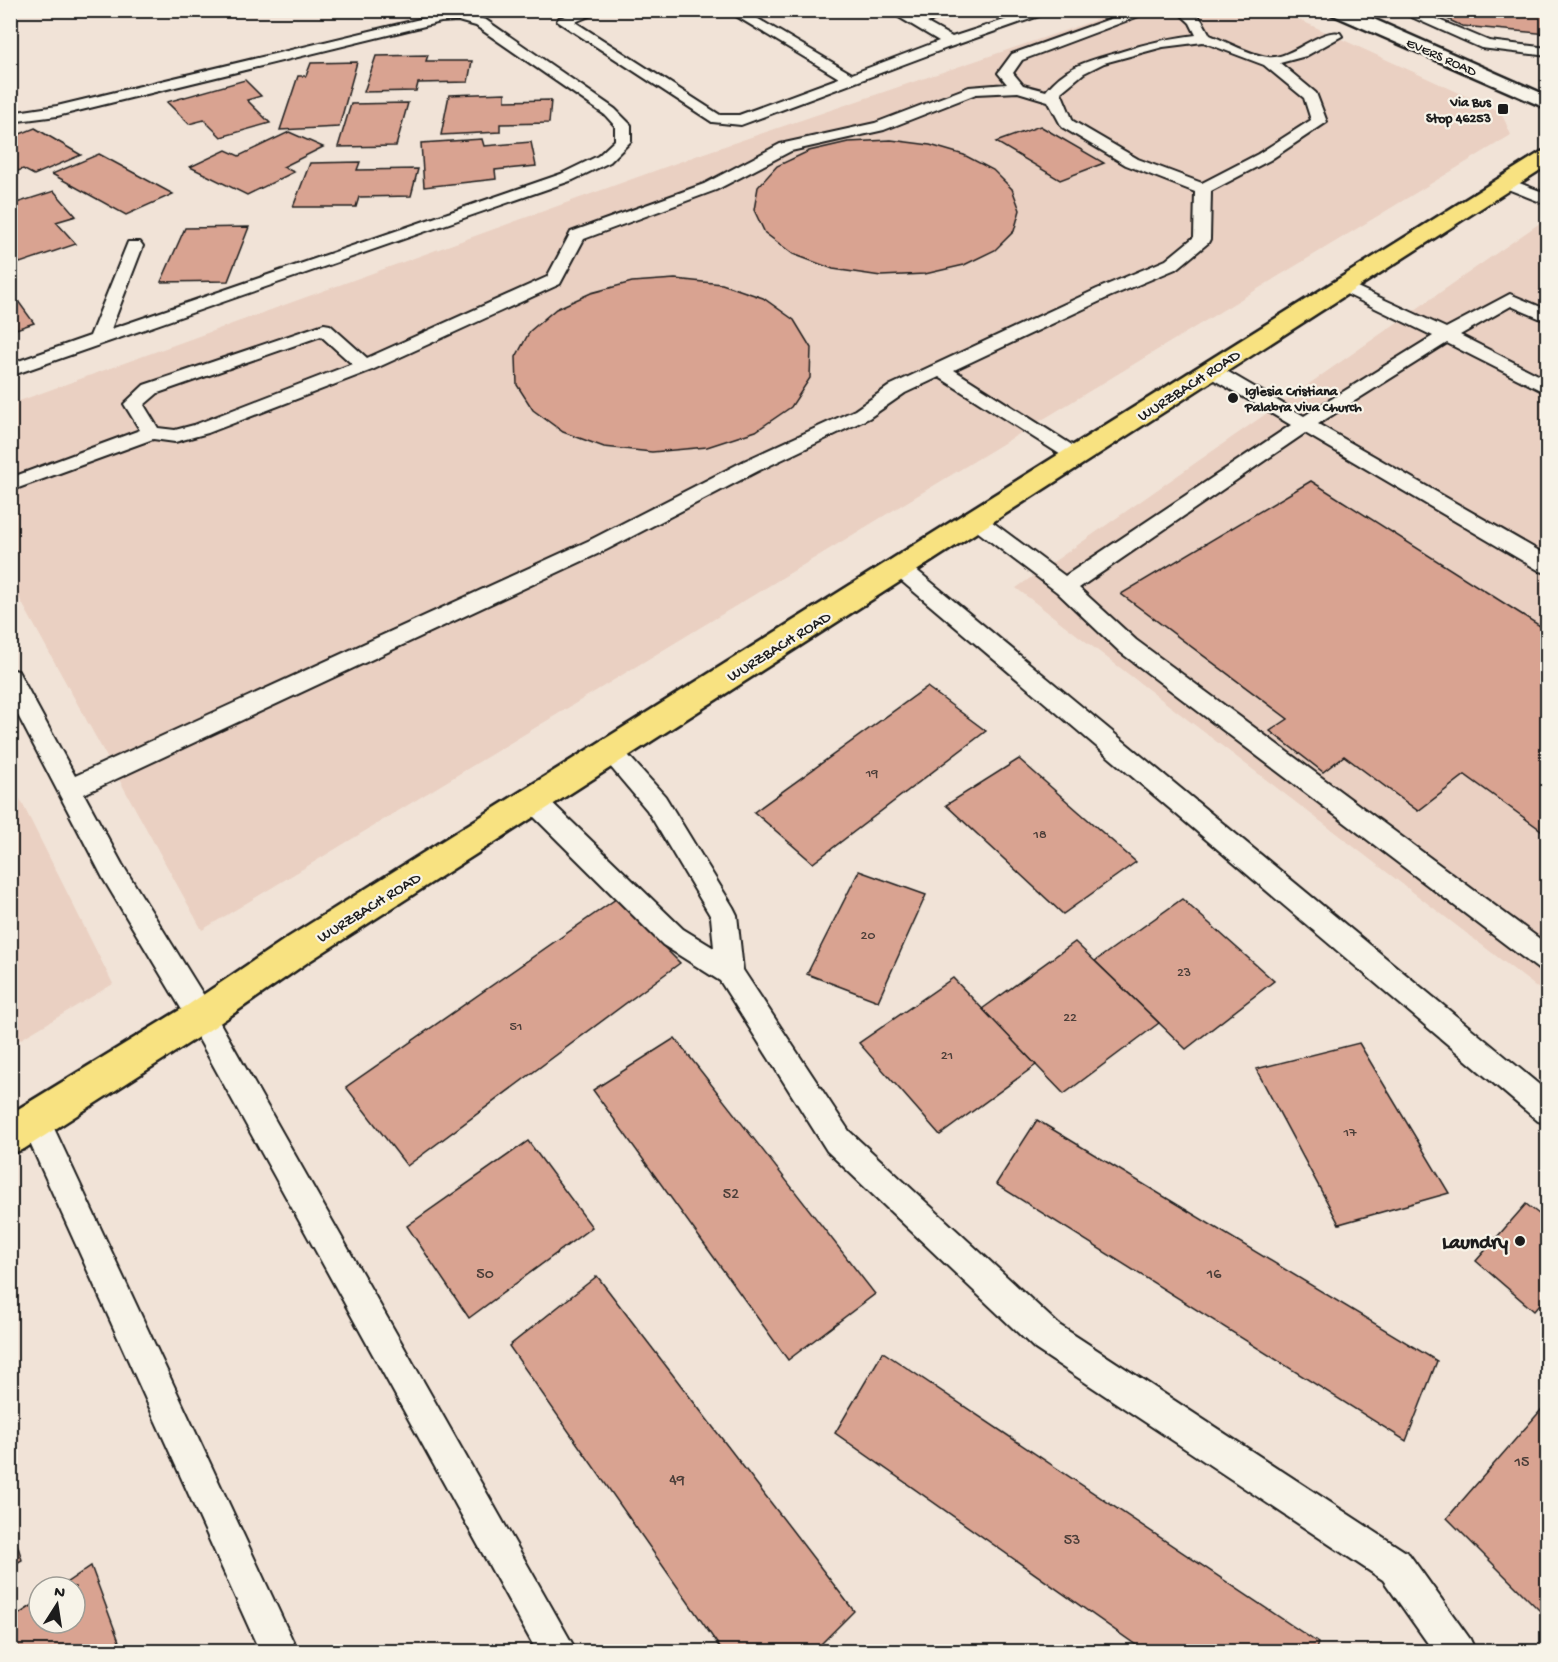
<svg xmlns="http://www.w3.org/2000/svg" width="1558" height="1662" viewBox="0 0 1558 1662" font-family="'Gochi Hand',sans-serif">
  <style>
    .built { fill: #ead0c2 }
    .building { fill: #d9a391; stroke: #1c1c1c; stroke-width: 1.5 }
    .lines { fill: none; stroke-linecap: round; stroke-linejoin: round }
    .lane-casing { stroke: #1c1c1c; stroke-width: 4 }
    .secondary-casing { stroke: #1c1c1c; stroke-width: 5 }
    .primary-casing { stroke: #1c1c1c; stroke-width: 5 }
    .lane { fill: #f7f3e8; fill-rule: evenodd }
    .secondary { fill: #f7f3e8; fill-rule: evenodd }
    .primary { fill: #f8e281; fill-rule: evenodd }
    .poi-dot { fill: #1c1c1c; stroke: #f7f3e8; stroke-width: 2 }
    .labels { text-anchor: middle; stroke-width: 4.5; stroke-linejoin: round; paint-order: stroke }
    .far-street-label { font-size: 14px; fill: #1c1c1c; stroke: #f7f3e8 }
    .far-poi-label { font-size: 14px; font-weight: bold; fill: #1c1c1c; stroke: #f7f3e8; text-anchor: end }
    .number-label { font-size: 14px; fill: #4b3e39 }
    .street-label { font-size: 16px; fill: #1c1c1c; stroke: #f7f3e8 }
    .near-number-label { font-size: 16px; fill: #4b3e39 }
    .near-poi-label { font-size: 20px; font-weight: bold; fill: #1c1c1c; stroke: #f7f3e8; text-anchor: end }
  </style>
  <rect width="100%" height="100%" fill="#f1e3d7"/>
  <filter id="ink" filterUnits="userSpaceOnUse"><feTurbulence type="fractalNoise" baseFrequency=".0167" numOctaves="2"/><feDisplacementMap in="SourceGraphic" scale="12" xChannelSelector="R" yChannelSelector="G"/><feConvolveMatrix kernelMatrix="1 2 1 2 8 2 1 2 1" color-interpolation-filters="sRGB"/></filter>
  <g filter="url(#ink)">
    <g class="built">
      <path d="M1122 11H1280L1501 112 1511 135 202 930 11 583V404L704 153Z"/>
      <path d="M1547 218V995L1016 588Z"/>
      <path d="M11 781 113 984 11 1045H10Z"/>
    </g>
    <g class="building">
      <path d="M1428 10H1548V34L1462 26Z"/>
      <path d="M428 55 426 61H472L468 82 418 83 416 91 364 92 376 56Z"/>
      <path d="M357 62 339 127 280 130 298 76H306L311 63Z"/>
      <path d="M245 80 261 96 247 100 270 123 221 137 204 120 189 124 167 102Z"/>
      <path d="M505 93V101L551 100 549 123 500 124V132L441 135 449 95Z"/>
      <path d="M408 103 396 146 338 147 351 104Z"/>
      <path d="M1040 126 1104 163 1060 180 996 142Z"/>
      <path d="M35 128 81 155 34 175 23 169 10 174V138Z"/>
      <path d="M289 132 323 147 283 167 294 172 247 195 190 167 226 150 239 156Z"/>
      <path d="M482 139 484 146 531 142 536 166 495 170 496 179 424 187 421 143Z"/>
      <path d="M891 140 930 145 964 155 993 170 1012 189 1020 210 1014 231 995 250 964 265 925 274 881 276 833 269 793 254 765 233 754 210 758 187 777 166 809 151 848 142Z"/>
      <path d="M99 154 173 194 126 215 52 174Z"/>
      <path d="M360 162 357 170 418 169 411 196 359 197 356 207H293L310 163Z"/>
      <path d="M54 191 76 216 56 222 76 244 20 263 10 252V205Z"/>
      <path d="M249 227 228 281 161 282 185 228Z"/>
      <path d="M675 279 722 284 763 298 794 320 811 348 810 378 791 407 756 431 707 447 652 452 604 447 563 432 533 410 517 385 516 357 530 331 556 309 591 293 632 282Z"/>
      <path d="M10 290 34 323 10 331Z"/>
      <path d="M1311 481 1548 631V835L1465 775 1418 811 1344 756 1323 772 1270 731 1288 719 1121 594Z"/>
      <path d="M927 687 986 731 813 863 754 812Z"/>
      <path d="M1019 759 1136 862 1063 914 946 805Z"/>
      <path d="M859 871 926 895 878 1001 807 974Z"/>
      <path d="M616 899 680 963 407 1166 346 1087Z"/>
      <path d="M1182 899 1274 981 1186 1049 1095 961Z"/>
      <path d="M1075 942 1159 1023 1064 1094 982 1009Z"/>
      <path d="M953 978 1036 1065 940 1135 859 1043Z"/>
      <path d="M675 1038 875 1294 788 1360 593 1090Z"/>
      <path d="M1359 1043 1449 1193 1339 1224 1256 1069Z"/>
      <path d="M1037 1120 1437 1361 1406 1441 996 1184Z"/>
      <path d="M528 1141 592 1227 469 1318 407 1226Z"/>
      <path d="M1526 1204 1548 1221V1295L1534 1311 1476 1261Z"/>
      <path d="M597 1276 854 1611 813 1652H723L509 1346Z"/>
      <path d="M883 1352 1318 1643 1315 1652H1146L835 1433Z"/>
      <path d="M1548 1402V1604L1541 1612 1447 1518Z"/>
      <path d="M10 1521 22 1560 10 1567Z"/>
      <path d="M91 1566 123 1652H10V1620L39 1601V1623H75V1587H60Z"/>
    </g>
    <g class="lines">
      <defs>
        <g id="lane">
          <path d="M583 10H604L575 22 720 115H739L839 78 726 10H743L852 74 939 41 887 10H904L917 18 936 10H956L927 23 952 37 1035 10H1056L947 48 741 125 712 122 557 21 559 18Z"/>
          <path d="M1135 10H1155L1022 60 1013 73 1023 85 1046 91C1067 64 1093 60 1123 51 1148 43 1169 38 1196 35L1190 23 1176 10C1198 10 1200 16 1210 35 1227 42 1251 55 1268 57 1291 60 1320 28 1340 33L1342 36 1306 56 1280 63 1316 93 1327 122 1270 160 1211 191 1210 239 1208 243 1178 268 1109 297 954 370 1083 452 1086 456 1083 460 1076 462 1069 460 939 377 905 393 869 418 758 471 606 550 84 794 122 864 211 1007 577 1652H537L191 1025 104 880 10 700V669L18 671 75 776 590 540 744 461 855 410 891 385 1097 289 1166 260 1194 237 1195 192 1126 165 1062 127 1048 101 1018 92 976 94 884 130 791 151 716 190 584 239 560 284 372 370 208 433 175 442 153 439 10 491V478L140 430 124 404 144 385 324 324 330 325 367 358 547 277 571 232 704 184 780 144 875 123 969 87 1007 84 998 73 1012 54ZM1203 42 1264 65 1304 98 1311 120 1258 154 1202 183 1138 159 1073 121 1061 92 1084 73 1104 63 1163 47ZM321 336 352 364 194 425 175 430 158 428 144 405 158 393Z"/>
          <path d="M1396 10H1415L1489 41 1548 48V56L1481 48Z"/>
          <path d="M458 13 486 20 615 109 631 125V141L610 162 573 180 10 376V364L90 336 128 242H140L143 246 111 329 561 174 598 156 615 140V126L605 115 476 26 458 21 441 22 57 116 10 122V113L57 106 441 14Z"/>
          <path d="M1506 178 1548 194V205L1500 186 1498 183Z"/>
          <path d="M1344 281 1446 328 1510 294 1548 310V322L1511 306 1460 335 1548 380V394L1447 343 1318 424 1548 556V573L1540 571 1305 433 1079 588 1136 640 1548 945V973L1538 969 1120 652 1057 592 969 525 966 520 969 515 976 513 983 515 1065 576 1291 425 1204 374 1202 370 1204 366H1218L1304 416 1433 336 1338 290 1335 286 1338 282Z"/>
          <path d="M900 561 908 563 1548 1092V1124L1538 1121 892 573 889 568 892 563Z"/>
          <path d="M610 743 619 745 665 796 733 907 737 915 743 970 849 1131 1059 1325 1409 1554 1470 1639 1476 1652H1434L1383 1580 1035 1349 827 1151 720 981 663 945 525 808 521 801 525 794 534 791 543 794 683 929 714 948 711 917 647 810 598 752 601 745Z"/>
          <path d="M35 1107 46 1111 298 1652H260L20 1121 24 1111Z"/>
        </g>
        <path id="secondary" d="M1329 10H1353L1548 96V109L1331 14Z"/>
        <path id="primary" d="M1548 150V165L308 962 214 1027 24 1149 10 1154V1114L188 1005 284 940 1541 152Z"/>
      </defs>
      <use href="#lane" class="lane-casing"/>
      <use href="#secondary" class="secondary-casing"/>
      <use href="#primary" class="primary-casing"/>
      <use href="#lane" class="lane"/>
      <use href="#secondary" class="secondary"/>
      <use href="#primary" class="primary"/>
    </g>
  </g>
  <g class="poi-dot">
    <rect x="1497" y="103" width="12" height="12" rx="3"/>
    <circle cx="1233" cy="398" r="6"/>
    <circle cx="1520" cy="1241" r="6"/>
  </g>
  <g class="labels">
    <g class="far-street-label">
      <text transform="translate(1442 56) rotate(24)" y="5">EVERS ROAD</text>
    </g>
    <g class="far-poi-label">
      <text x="1491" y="106">Via Bus<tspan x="1491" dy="16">Stop 46253</tspan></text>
      <text x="1245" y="395" text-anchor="start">Iglesia Cristiana<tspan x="1245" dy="16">Palabra Viva Church</tspan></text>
    </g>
    <g class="number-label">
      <text x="872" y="777">19</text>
      <text x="1040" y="838">18</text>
      <text x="868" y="939">20</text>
      <text x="1184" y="976">23</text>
      <text x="1070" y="1021">22</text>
      <text x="516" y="1030">51</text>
      <text x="947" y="1059">21</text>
      <text x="1350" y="1136">17</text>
    </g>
    <g class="street-label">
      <text transform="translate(1188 384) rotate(-33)" y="6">WURZBACH ROAD</text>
      <text transform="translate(778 645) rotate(-32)" y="6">WURZBACH ROAD</text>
      <text transform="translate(368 906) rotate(-32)" y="6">WURZBACH ROAD</text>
    </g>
    <g class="near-number-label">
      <text x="731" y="1198">52</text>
      <text x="485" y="1278">50</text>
      <text x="1214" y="1278">16</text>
      <text x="1522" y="1466">15</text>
      <text x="677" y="1484">49</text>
      <text x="1072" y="1544">53</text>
    </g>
    <g class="near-poi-label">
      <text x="1508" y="1248">Laundry</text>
    </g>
  </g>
  <rect width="1558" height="1662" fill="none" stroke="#f7f3e8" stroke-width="36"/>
  <rect x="18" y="18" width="1522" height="1626" fill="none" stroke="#1c1c1c" stroke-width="2" filter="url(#ink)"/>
  <g transform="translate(57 1605) rotate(12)"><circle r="28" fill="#f7f3e8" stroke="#9f9d96" stroke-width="1.5"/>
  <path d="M0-4.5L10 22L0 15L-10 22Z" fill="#1c1c1c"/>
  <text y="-9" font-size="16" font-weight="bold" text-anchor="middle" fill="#1c1c1c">N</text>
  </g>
</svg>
